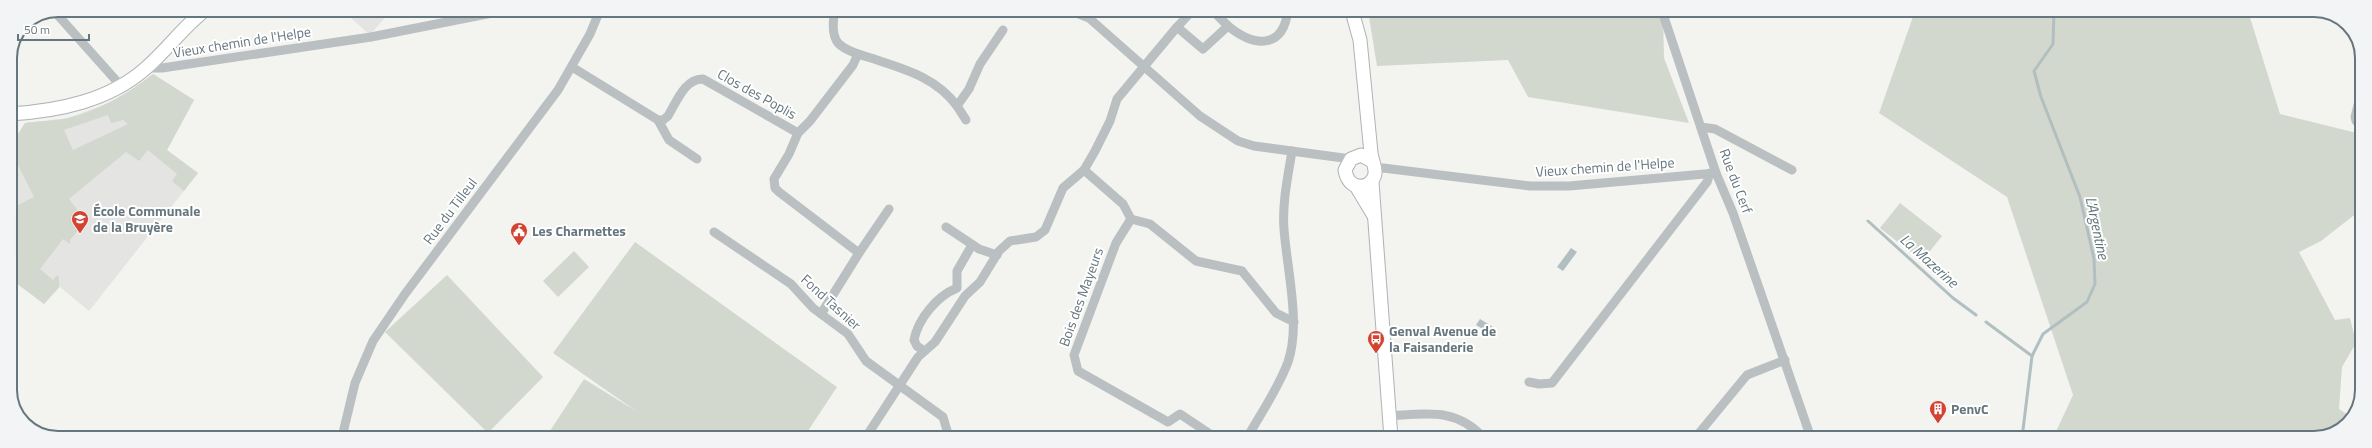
<svg xmlns="http://www.w3.org/2000/svg" width="2372" height="448" viewBox="0 0 2372 448" font-family="'Titillium Web',sans-serif">
  <style>
    .built { fill: #e4e4e3 }
    .green { fill: #d3d8cf; fill-rule: evenodd }
    .water { fill: #b2bfc1 }
    .lines { fill: none; stroke-linecap: round; stroke-linejoin: round }
    .stream { stroke: #b2bfc1; stroke-width: 3 }
    .secondary-casing { stroke: #adb3b6; stroke-width: 15 }
    .minor { stroke: #babfc1; stroke-width: 9 }
    .secondary { stroke: #fff; stroke-width: 13 }
    .labels { text-anchor: middle; stroke-width: 4; stroke-linejoin: round; paint-order: stroke }
    .street-label { font-size: 14px; fill: #65767e; stroke: #fff }
    .poi-label { font-size: 14px; font-weight: bold; fill: #65767e; stroke: #fff; text-anchor: start }
    .water-label { font-size: 15px; font-style: italic; fill: #61777b; stroke: #fff }
    .rim { fill: none; stroke: #65767e; stroke-width: 2 }
  </style>
  <rect width="100%" height="100%" fill="#f3f3f0"/>
  <g class="built">
    <path d="M342 10H385L389 13 370 35Z"/>
    <path d="M153 74 194 100 167 150 198 173 89 311 60 287 44 304 10 279V147L25 123 68 118 106 104 125 95Z"/>
  </g>
  <g class="green">
    <path d="M1368 11H1615L1616 14 1663 15 1664 58 1689 123 1528 97 1508 60 1377 66Z"/>
    <path d="M1915 11H2248L2280 114 2361 134V213L2353 216 2321 241 2299 252 2335 320 2350 318 2356 343 2342 367 2339 409 2351 417 2345 426 2314 438H2053L2073 395 2007 197 1879 113Z"/>
    <path d="M153 74 194 100 167 150 198 173 184 191 172 181 177 174 148 150 139 161 126 152 69 199 86 221 70 240V244L63 239 40 269 53 280 57 275 59 278V287L44 304 10 278V209L34 197 12 153 10 156V147L25 123C39 121 54 121 68 118 100 110 127 94 153 74ZM108 115 111 123 123 120 128 124 73 150 64 130Z"/>
    <path d="M1900 203 1942 236 1922 261 1880 228Z"/>
    <path d="M635 242 837 387 804 437H546L584 379 636 411 553 353Z"/>
    <path d="M574 251 589 267 558 297 543 281Z"/>
    <path d="M447 275 543 377 488 433 385 332Z"/>
  </g>
  <g class="water">
    <path d="M1571 248 1577 252 1563 271 1557 267Z"/>
    <path d="M1480 319 1493 327 1490 333 1476 325Z"/>
  </g>
  <g class="lines">
    <g class="stream">
      <path d="M1868 221 1953 298 1976 315"/>
      <path d="M1986 322 2032 356"/>
      <path d="M2022 438 2032 356 2043 334 2087 302 2095 284 2094 259 2080 197 2041 97 2034 71 2053 44 2054 11"/>
    </g>
    <defs>
      <g id="secondary">
        <path d="M1352 11 1360 40 1371 153C1373 166 1381 175 1367 185 1354 189 1347 182 1345 170L1351 159 1361 155 1372 161"/>
        <path d="M10 114C58 111 109 101 146 68 167 50 183 27 205 10"/>
        <path d="M1372 182 1391 438"/>
        <path d="M1356 186 1374 216"/>
      </g>
    </defs>
    <use href="#secondary" class="secondary-casing"/>
    <g class="minor">
      <path d="M835 10C833 20 831 34 838 43 846 51 860 55 871 58 904 69 936 77 957 106"/>
      <path d="M1069 10 1089 18 1200 116 1238 141 1254 146 1351 159"/>
      <path d="M1212 10 1228 26"/>
      <path d="M1662 11 1716 173 1733 213 1811 438"/>
      <path d="M55 12 121 86"/>
      <path d="M1177 27 1193 10"/>
      <path d="M572 67 658 120H663L668 116C676 103 685 78 703 79L798 133"/>
      <path d="M145 68H162L371 37 507 10"/>
      <path d="M658 120 669 140 697 159"/>
      <path d="M966 120 957 106 969 89 980 64 1003 30"/>
      <path d="M2362 125 2356 121 2355 117 2362 89"/>
      <path d="M1701 127 1715 129 1792 170"/>
      <path d="M1376 169 1383 168 1530 186H1569L1716 173"/>
      <path d="M1084 170 1123 204 1131 219 1150 224 1196 261 1242 271 1276 313 1294 322"/>
      <path d="M1131 219 1116 243 1074 355 1078 371 1168 422 1180 414 1216 438"/>
      <path d="M946 227 979 249 997 255"/>
      <path d="M714 232 791 284 813 308 848 334 866 361 943 417 949 437"/>
      <path d="M859 253 889 209"/>
      <path d="M821 314 859 253 779 192 775 188 774 179 789 154 798 133 810 121 853 65 858 54"/>
      <path d="M924 351 917 346 914 340C918 319 937 296 957 288V271L972 245"/>
      <path d="M1529 382 1539 384 1552 383 1707 182 1710 173"/>
      <path d="M1389 416C1426 414 1456 407 1484 438"/>
      <path d="M342 437 355 383 373 341 405 294 558 90 590 34 600 10"/>
      <path d="M866 437 918 357 935 342 965 296 980 282 999 251 1010 241 1036 237 1045 230 1063 188 1084 170 1095 151 1110 121 1117 99 1177 27 1203 49 1228 26C1254 47 1283 50 1288 10"/>
      <path d="M1247 438C1261 413 1278 389 1288 362 1301 324 1287 270 1284 229 1282 203 1288 176 1292 151"/>
      <path d="M1695 438 1747 375 1785 360"/>
    </g>
    <use href="#secondary" class="secondary"/>
  </g>
  <defs>
    <symbol id="school-pin" viewBox="-11 -11 22 30"><path d="M0 17L-7.5 6A9.5 9.5 0 1 1 7.5 6Z" fill="#d24331" stroke="#fff"/><path d="M0-5L7-2L0 1L-7-2ZM-4 1L0 2.5L4 1V4Q0 6-4 4Z" fill="#fff"/></symbol>
    <symbol id="civic-pin" viewBox="-11 -11 22 30"><path d="M0 17L-7.5 6A9.5 9.5 0 1 1 7.5 6Z" fill="#d24331" stroke="#fff"/><path d="M-.6-6.5H3V-4.5H.6V-3L4-1V1h2V6H-6V1h2V-1L-.6-3ZM-1.2 2.5V6h2.4V2.5Z" fill="#fff"/></symbol>
    <symbol id="bus-pin" viewBox="-11 -11 22 30"><path d="M0 17L-7.5 6A9.5 9.5 0 1 1 7.5 6Z" fill="#d24331" stroke="#fff"/><path d="M-5-6H5V4H4V6H2V4H-2V6H-4V4H-5ZM-3.5-4V0h7V-4ZM-3.5 1.2v1.5H-2V1.2ZM2 1.2v1.5H3.5V1.2Z" fill="#fff"/></symbol>
    <symbol id="building-pin" viewBox="-11 -11 22 30"><path d="M0 17L-7.5 6A9.5 9.5 0 1 1 7.5 6Z" fill="#d24331" stroke="#fff"/><path d="M-4-6H4V6H1V3H-1V6H-4ZM-2.5-4.3h1.7v1.8h-1.7ZM.8-4.3h1.7v1.8H.8ZM-2.5-1h1.7V.8h-1.7ZM.8-1h1.7V.8H.8Z" fill="#fff"/></symbol>
  </defs>
  <g fill-rule="evenodd">
    <use href="#school-pin" x="70" y="209" width="20" height="27"/>
    <use href="#civic-pin" x="509" y="221" width="20" height="27"/>
    <use href="#bus-pin" x="1366" y="329" width="20" height="27"/>
    <use href="#building-pin" x="1928" y="399" width="20" height="27"/>
  </g>
  <g class="labels">
    <g class="street-label">
      <text transform="translate(242 42) rotate(-9)" y="5">Vieux chemin de l'Helpe</text>
      <text transform="translate(757 94) rotate(29)" y="5">Clos des Poplis</text>
      <text transform="translate(1605 167) rotate(-4)" y="5">Vieux chemin de l'Helpe</text>
      <text transform="translate(1736 181) rotate(69)" y="5">Rue du Cerf</text>
      <text transform="translate(450 211) rotate(-53)" y="5">Rue du Tilleul</text>
      <text transform="translate(1081 297) rotate(-70)" y="5">Bois des Mayeurs</text>
      <text transform="translate(831 302) rotate(42)" y="5">Fond Tasnier</text>
    </g>
    <g class="poi-label">
      <text x="93" y="216">École Communale<tspan x="93" dy="16">de la Bruyère</tspan></text>
      <text x="532" y="236">Les Charmettes</text>
      <text x="1389" y="336">Genval Avenue de<tspan x="1389" dy="16">la Faisanderie</tspan></text>
      <text x="1951" y="414">PenvC</text>
    </g>
    <g class="water-label">
      <text transform="translate(2097 228) rotate(78)" y="5">L'Argentine</text>
      <text transform="translate(1929 261) rotate(42)" y="5">La Mazerine</text>
    </g>
  </g>
  <path d="M0 0H2372V448H0ZM58 17H2314A41 41 0 0 1 2355 58V390A41 41 0 0 1 2314 431H58A41 41 0 0 1 17 390V58A41 41 0 0 1 58 17Z" fill="#f3f4f5" fill-rule="evenodd"/>
  <path class="rim" d="M58 17H2314A41 41 0 0 1 2355 58V390A41 41 0 0 1 2314 431H58A41 41 0 0 1 17 390V58A41 41 0 0 1 58 17Z"/>
  <path d="M18 34v6h71v-6" fill="none" stroke="#65767e" stroke-width="2"/>
  <text x="24" y="34" font-size="12" fill="#65767e" stroke="#ffffff" stroke-width="3" paint-order="stroke">50 m</text>
</svg>
